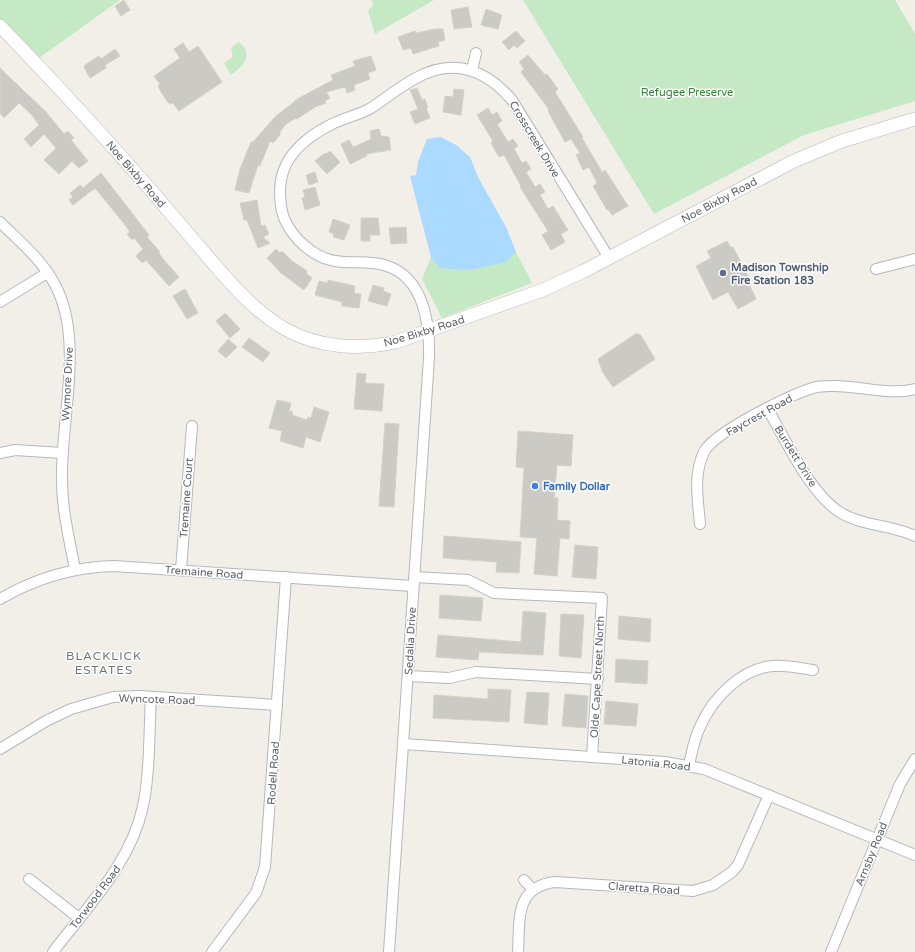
<svg xmlns="http://www.w3.org/2000/svg" width="915" height="952" viewBox="0 0 915 952" font-family="'Varela Round',sans-serif">
  <style>
    .green { fill: #c5e8c5 }
    .water { fill: #aadaff }
    .building { fill: #cccac5; stroke: #d6d1c6 }
    .lines { fill: none; stroke-linecap: round; stroke-linejoin: round }
    .minor-casing { stroke: #b5b8bc; stroke-width: 12 }
    .tertiary-casing { stroke: #b5b8bc; stroke-width: 14 }
    .minor { stroke: #fff; stroke-width: 10 }
    .tertiary { stroke: #fff; stroke-width: 13 }
    .service-dot { fill: #5c6f8a; stroke: #fff; stroke-width: 1.5 }
    .shop-dot { fill: #3f7fe0; stroke: #fff; stroke-width: 1.5 }
    .labels { text-anchor: middle; stroke-width: 3; stroke-linejoin: round; paint-order: stroke }
    .park-label { font-size: 11px; fill: #348238; stroke: #fff }
    .street-label { font-size: 11px; fill: #5f6368; stroke: #fff }
    .service-label { font-size: 11px; font-weight: bold; fill: #4e5e75; stroke: #fff; text-anchor: start }
    .shop-label { font-size: 11px; font-weight: bold; fill: #366cbe; stroke: #fff; text-anchor: start }
    .neighbourhood-label { font-size: 12px; letter-spacing: 1px; fill: #70757a; stroke: #fff }
  </style>
  <rect width="100%" height="100%" fill="#f1efe8"/>
  <g class="green">
    <path d="M0 0H120L39 58 0 19Z"/>
    <path d="M372 0H434L375 34 368 10 373 6Z"/>
    <path d="M523 0H895L915 34V101L804 135 654 214Z"/>
    <path d="M238 42C255 53 243 67 231 75L224 63 233 57 231 48Z"/>
    <path d="M516 252 532 283 442 318 422 279 431 257 439 268 506 262Z"/>
  </g>
  <path class="water" d="M441 137 456 145 470 157 478 177 506 227 516 252 506 262 470 270 439 268 431 257 410 176 416 175 418 162 427 139Z"/>
  <g class="building">
    <path d="M124 0 130 10 121 16 115 6Z"/>
    <path d="M468 7 472 27 454 29 451 10Z"/>
    <path d="M486 9 502 15 498 29 481 25Z"/>
    <path d="M435 29H443L445 40 438 42 439 46 413 54 411 48 403 50 398 37 415 31 416 33Z"/>
    <path d="M516 31 525 41 517 48 514 45 509 50 502 42Z"/>
    <path d="M183 43 189 52 198 46 222 82 179 111 173 103 170 104 167 101 160 90 158 86 160 84 154 76 180 58 174 49Z"/>
    <path d="M115 49 120 56 105 65 106 68 90 78 84 67 85 65 99 56 101 59Z"/>
    <path d="M528 55 545 75 547 74 558 89 555 92 583 137 582 138 602 172 605 170 628 206 612 215 608 209 607 210 593 186 597 183 589 167 583 170 576 155 580 153 571 139 565 142 549 113 548 108 521 72 524 69 519 62Z"/>
    <path d="M371 56 376 70 368 73 370 79 354 85 355 90 347 93 345 87 326 92 330 98 325 101 326 103 315 107 297 119 296 118 286 124 279 133 281 134 273 143 270 141 260 166 258 165 249 193 235 190 240 169 251 142H253L275 117 299 98 333 80 331 75 355 66 353 61Z"/>
    <path d="M0 68 46 112 64 134 68 131 74 138 71 140 88 161 79 168 72 161 59 174 44 160 56 148 44 134 31 147 24 139 39 125 31 114 19 103 4 118 0 113Z"/>
    <path d="M417 88 422 100 425 99 428 108H426L430 118 415 124 410 112 418 109 410 90Z"/>
    <path d="M454 89 464 90 461 115 443 112 445 96 453 97Z"/>
    <path d="M488 108 492 115 497 112 502 121 497 124 508 142 513 139 518 146 514 149 522 163 526 161 531 169 526 172 535 187 540 184 545 192 540 195 548 209 553 206 568 230 561 234 565 242 551 250 542 235 548 231 520 187 521 186 504 155 499 157 491 143 493 141 477 115Z"/>
    <path d="M379 129 381 136 389 137 391 150 366 154 367 156 350 164 341 144 349 140 353 147 356 146 371 139 370 131Z"/>
    <path d="M330 151 340 162 327 174 315 161 325 153 326 154Z"/>
    <path d="M315 172 318 182 309 185 306 175Z"/>
    <path d="M101 173 149 235 147 237 160 252 159 253 163 259 179 277 169 286 146 260 142 263 136 256 143 249 134 238 132 240 127 234 130 232 126 226 95 188 73 205 69 200 73 197 70 193 80 185 83 188Z"/>
    <path d="M315 187 320 205 305 210 302 198 305 197 303 190Z"/>
    <path d="M257 200 261 226 265 225 269 234 263 237 270 243 258 248 247 220H244L240 203Z"/>
    <path d="M361 218H378L380 235H370V241H361Z"/>
    <path d="M333 219 350 225 344 240 333 237 334 234 329 232Z"/>
    <path d="M406 227 407 243 391 244 389 228Z"/>
    <path d="M727 241 731 248 733 247 750 280 748 282 756 299 738 309 728 292 713 300 696 266 711 258 707 251Z"/>
    <path d="M276 249 280 253 282 251 292 261 307 271 306 273 312 278 304 290 281 273 267 258Z"/>
    <path d="M328 280 355 286 354 293 361 294 359 308 342 306V302L315 295 319 281 328 283Z"/>
    <path d="M373 285 384 288 383 291 391 294 387 306 368 301Z"/>
    <path d="M185 289 198 313 187 319 173 296Z"/>
    <path d="M225 313 240 329 230 338 216 321Z"/>
    <path d="M637 333 638 335 640 334 655 359 613 387 603 373 598 359Z"/>
    <path d="M249 338 270 353 263 362 242 347Z"/>
    <path d="M228 339 237 347 226 358 218 351Z"/>
    <path d="M357 373 366 374 365 383 384 384 382 411 354 409Z"/>
    <path d="M277 400 291 403 289 411 293 412 292 415 307 420 308 417 311 418 314 407 329 412 320 442 306 437 303 448 280 441 282 431 269 428Z"/>
    <path d="M385 423 399 424 394 507 379 506Z"/>
    <path d="M518 431 573 435 571 466 557 465 554 498H558L557 520 570 521 569 539 560 538 557 576 534 574 537 538 520 537 524 468 516 467Z"/>
    <path d="M444 536 521 542 519 573 496 572 497 562 443 558Z"/>
    <path d="M575 545 598 547 596 579 572 577Z"/>
    <path d="M440 595 483 598 481 621 439 618Z"/>
    <path d="M523 611 546 613 543 655 479 652 478 660 436 657 438 635 521 642Z"/>
    <path d="M561 614 584 615 581 658 559 656Z"/>
    <path d="M619 616 651 619 650 642 618 639Z"/>
    <path d="M616 659 648 661 647 684 615 682Z"/>
    <path d="M488 689 511 690 509 722 433 718 434 695 488 699Z"/>
    <path d="M527 692 549 693 547 725 524 723Z"/>
    <path d="M565 694 588 696 586 728 562 726Z"/>
    <path d="M606 701 638 704 636 726 604 724Z"/>
  </g>
  <g class="lines">
    <defs>
      <g id="minor">
        <path d="M472 70 476 53"/>
        <path d="M0 222C21 243 46 263 58 291 82 343 62 417 62 473 61 506 69 538 75 569"/>
        <path d="M876 269 915 259"/>
        <path d="M0 302 47 273"/>
        <path d="M767 408C786 440 810 494 841 513 863 526 892 525 915 536"/>
        <path d="M0 453 15 450 62 453"/>
        <path d="M700 524C698 499 693 475 704 452 714 432 790 395 813 388 818 386 825 386 831 386 859 385 886 396 915 389"/>
        <path d="M181 570 192 426"/>
        <path d="M414 577 468 580 494 593 602 598 592 757"/>
        <path d="M0 599C36 578 73 567 114 566L413 586"/>
        <path d="M408 676 449 678 476 672 598 679"/>
        <path d="M404 744 665 762 704 769 915 855"/>
        <path d="M0 749 46 721 71 709 113 697 139 696 277 705"/>
        <path d="M689 765C692 752 694 739 700 727 712 699 741 668 773 666 786 665 800 668 813 670"/>
        <path d="M29 879 79 918"/>
        <path d="M524 880 533 890"/>
        <path d="M53 952C87 907 131 863 143 806 150 773 149 732 151 697"/>
        <path d="M212 952 256 893 265 867 286 577"/>
        <path d="M389 952 429 358C430 324 424 278 387 266 370 260 352 264 335 261 314 258 292 238 284 218 281 210 280 201 280 191 280 158 304 138 332 124 344 118 359 115 371 108 386 98 401 86 416 78 454 57 486 70 512 100L609 258"/>
        <path d="M518 952C520 921 514 887 555 882L693 891 713 885 732 872 738 865 769 795"/>
        <path d="M831 952 900 784 915 759"/>
      </g>
      <path id="tertiary" d="M0 26C53 81 105 137 155 195 173 216 190 236 208 257 231 284 254 311 285 329 319 348 359 350 396 342L543 290 584 271 794 161 842 141 915 119"/>
    </defs>
    <use href="#minor" class="minor-casing"/>
    <use href="#tertiary" class="tertiary-casing"/>
    <use href="#minor" class="minor"/>
    <use href="#tertiary" class="tertiary"/>
  </g>
  <circle class="service-dot" cx="723" cy="273" r="4"/>
  <circle class="shop-dot" cx="535" cy="486" r="4"/>
  <g class="labels">
    <g class="park-label">
      <text x="687" y="96">Refugee Preserve</text>
    </g>
    <g class="street-label">
      <text transform="translate(535 139) rotate(59)" y="4">Crosscreek Drive</text>
      <text transform="translate(136 174) rotate(49)" y="4">Noe Bixby Road</text>
      <text transform="translate(719 200) rotate(-28)" y="4">Noe Bixby Road</text>
      <text transform="translate(424 331) rotate(-17)" y="4">Noe Bixby Road</text>
      <text transform="translate(67 384) rotate(-87)" y="4">Wymore Drive</text>
      <text transform="translate(759 415) rotate(-29)" y="4">Faycrest Road</text>
      <text transform="translate(796 456) rotate(58)" y="4">Burdett Drive</text>
      <text transform="translate(186 498) rotate(-86)" y="4">Tremaine Court</text>
      <text transform="translate(204 572) rotate(4)" y="4">Tremaine Road</text>
      <text transform="translate(410 641) rotate(-87)" y="4">Sedalia Drive</text>
      <text transform="translate(597 677) rotate(-87)" y="4">Olde Cape Street North</text>
      <text transform="translate(157 699) rotate(2)" y="4">Wyncote Road</text>
      <text transform="translate(656 763) rotate(6)" y="4">Latonia Road</text>
      <text transform="translate(273 773) rotate(-86)" y="4">Rodell Road</text>
      <text transform="translate(871 854) rotate(-68)" y="4">Arnsby Road</text>
      <text transform="translate(644 888) rotate(4)" y="4">Claretta Road</text>
      <text transform="translate(95 897) rotate(-53)" y="4">Torwood Road</text>
    </g>
    <g class="service-label">
      <text x="731" y="271">Madison Township<tspan x="731" dy="13">Fire Station 183</tspan></text>
    </g>
    <g class="shop-label">
      <text x="543" y="490">Family Dollar</text>
    </g>
    <g class="neighbourhood-label">
      <text x="104" y="660">BLACKLICK<tspan x="104" dy="14">ESTATES</tspan></text>
    </g>
  </g>
</svg>
